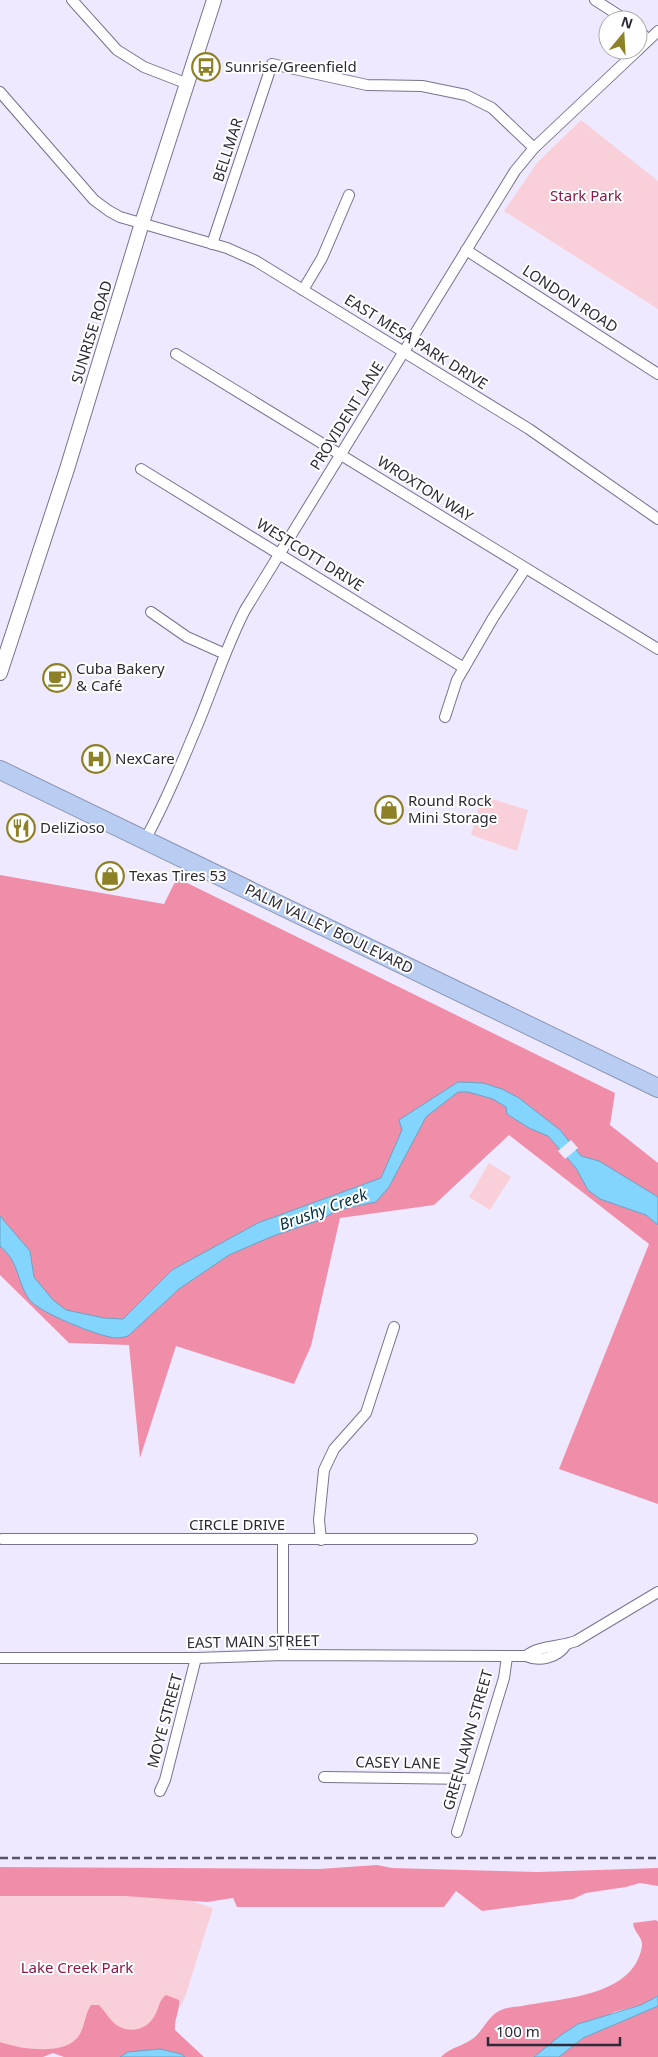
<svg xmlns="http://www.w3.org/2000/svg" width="658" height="2057" viewBox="0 0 658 2057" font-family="'Noto Sans',sans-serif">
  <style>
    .green { fill: #f9cfd9 }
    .forest { fill: #f08eaa }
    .water { fill: #84d5fe; stroke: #6aa2c3 }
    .pier { fill: #efe9ff }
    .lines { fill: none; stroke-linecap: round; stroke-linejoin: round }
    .street-casing { stroke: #797190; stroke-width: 12 }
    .secondary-casing { stroke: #797190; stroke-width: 16 }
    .highway-casing { stroke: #8894b2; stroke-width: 20 }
    .street { stroke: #fff; stroke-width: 10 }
    .secondary { stroke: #fff; stroke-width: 14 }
    .highway { stroke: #b9cdf3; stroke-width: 18 }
    .rail { stroke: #585363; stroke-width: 2.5; stroke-dasharray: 8 4; stroke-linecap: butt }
    .labels { text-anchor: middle; stroke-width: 4; stroke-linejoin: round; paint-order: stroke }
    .poi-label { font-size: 15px; fill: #2e2a38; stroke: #fff; text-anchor: start }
    .street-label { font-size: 15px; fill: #2e2a38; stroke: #fff }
    .park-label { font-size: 15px; fill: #8b1847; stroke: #fff }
    .water-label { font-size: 16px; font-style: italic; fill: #003044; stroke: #fff }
  </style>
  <rect width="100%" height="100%" fill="#efe9ff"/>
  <g class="green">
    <path d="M581 120 658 181V309L504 211 537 163Z"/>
    <path d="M482 796 528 810 517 851 471 835Z"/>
    <path d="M489 1163 511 1177 490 1210 469 1197Z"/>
    <path d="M0 1888 175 1896 213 1908 185 1997 180 2007 179 2004 169 2033 44 2050 12 2046 0 2042Z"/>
  </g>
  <g class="forest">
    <path d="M0 875 164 904 177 878 615 1093 610 1125 658 1163V1504L559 1469 649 1244 509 1135 434 1205 340 1218 311 1346 294 1384 176 1346 140 1458 129 1345 69 1343 0 1275Z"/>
    <path d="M377 1865 392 1868 538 1872 658 1868V1886L640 1883 626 1887 586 1893 573 1899 482 1911 456 1891 444 1907H237L233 1898 207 1902 125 1896H0V1867L319 1869Z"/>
    <path d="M656 1920 658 1922V1996L641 2005 614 2012 548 2047 534 2057H441C450 2047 467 2045 476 2036 484 2028 489 2016 499 2011 506 2007 514 2007 522 2006 561 1998 634 1997 642 1946 643 1937 634 1933 633 1923Z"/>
    <path d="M166 1995 179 2000C180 2011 174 2019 175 2030L204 2057H185L181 2054 128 2052 120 2057H64L53 2053 43 2057H0V2042C20 2049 67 2057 80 2034 85 2025 85 2014 91 2005H99C105 2011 111 2022 118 2026 132 2034 148 2029 155 2015 159 2008 159 2000 166 1995Z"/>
    <path d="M658 2006V2057H559L583 2038Z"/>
  </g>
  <g class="water">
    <path d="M458 1082 483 1083 502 1089 519 1098 560 1130 581 1156 599 1161 658 1197V1225L646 1215 600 1199 588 1190 576 1168 548 1136 529 1128 507 1114 506 1107 493 1099 468 1092H458L426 1117 389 1187 376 1202 337 1210 323 1219 273 1236 229 1255 179 1289 128 1336C124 1337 120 1338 116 1338 100 1337 37 1312 29 1299 16 1280 20 1263 0 1246V1216L30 1251 34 1277 53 1300 66 1310 104 1318 123 1319 172 1270 258 1223 381 1178 402 1130 399 1120Z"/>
    <path d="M658 1996V2006L583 2038 559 2057H534L561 2035 578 2024 641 2005Z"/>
    <path d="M160 2049 181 2054 185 2057H120L128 2052Z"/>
  </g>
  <path class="pier" d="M571 1140 578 1148 565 1159 558 1151Z"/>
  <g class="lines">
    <defs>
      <g id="street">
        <path d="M72 0 117 50 144 67 188 84"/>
        <path d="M595 0 626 20"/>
        <path d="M638 29 648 40"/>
        <path d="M638 50 658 31"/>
        <path d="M0 92 94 200 109 211 120 217 227 248 256 261 529 429 658 519"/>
        <path d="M212 244 272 64 367 85 422 86 466 95 492 108 534 148"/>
        <path d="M466 250 658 374"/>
        <path d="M303 290 322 258 349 195"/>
        <path d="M176 354 658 649"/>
        <path d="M141 469 464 668"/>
        <path d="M151 612 187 637 225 654"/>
        <path d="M445 717 457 680 464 668 493 618 525 569"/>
        <path d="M145 840C166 801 183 760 200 719 215 682 227 645 245 610L515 171 534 148 638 50"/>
        <path d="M2 1539H472"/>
        <path d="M283 1540V1655"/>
        <path d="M321 1540 319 1520 324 1470 334 1449 366 1413 394 1327"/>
        <path d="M526 1656C539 1645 561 1647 576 1641L658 1592"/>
        <path d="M0 1658H196L283 1655 526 1656C539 1662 557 1658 566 1645"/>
        <path d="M324 1777 473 1779"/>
        <path d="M160 1791 165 1780 196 1658"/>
        <path d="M457 1832 504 1678 507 1657"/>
      </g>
      <path id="secondary" d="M0 673 67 469 142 223 214 0"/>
      <path id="highway" d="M0 770 658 1088"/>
    </defs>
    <use href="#street" class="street-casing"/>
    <use href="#secondary" class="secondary-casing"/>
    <use href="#highway" class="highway-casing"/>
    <use href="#street" class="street"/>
    <use href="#secondary" class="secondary"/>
    <use href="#highway" class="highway"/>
    <path class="rail" d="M0 1858H658"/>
  </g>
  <defs>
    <symbol id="bus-ring" viewBox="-11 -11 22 22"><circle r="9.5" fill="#fff" stroke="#8d8027" stroke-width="1.5"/><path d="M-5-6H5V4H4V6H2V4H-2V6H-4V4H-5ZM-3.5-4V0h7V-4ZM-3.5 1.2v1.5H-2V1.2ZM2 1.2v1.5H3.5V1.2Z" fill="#8d8027"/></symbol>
    <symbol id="cafe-ring" viewBox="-11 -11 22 22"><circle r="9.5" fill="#fff" stroke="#8d8027" stroke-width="1.5"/><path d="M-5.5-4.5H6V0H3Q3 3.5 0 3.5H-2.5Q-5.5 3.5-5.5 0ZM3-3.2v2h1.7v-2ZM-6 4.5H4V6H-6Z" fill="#8d8027"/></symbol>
    <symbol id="hospital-ring" viewBox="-11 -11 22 22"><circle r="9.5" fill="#fff" stroke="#8d8027" stroke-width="1.5"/><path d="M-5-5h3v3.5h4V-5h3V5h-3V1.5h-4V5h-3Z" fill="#8d8027"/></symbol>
    <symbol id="shop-ring" viewBox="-11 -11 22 22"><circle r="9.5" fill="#fff" stroke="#8d8027" stroke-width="1.5"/><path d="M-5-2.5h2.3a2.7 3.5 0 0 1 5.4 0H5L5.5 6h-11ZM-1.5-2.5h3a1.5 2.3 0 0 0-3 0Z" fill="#8d8027"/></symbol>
    <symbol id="restaurant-ring" viewBox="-11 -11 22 22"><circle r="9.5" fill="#fff" stroke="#8d8027" stroke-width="1.5"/><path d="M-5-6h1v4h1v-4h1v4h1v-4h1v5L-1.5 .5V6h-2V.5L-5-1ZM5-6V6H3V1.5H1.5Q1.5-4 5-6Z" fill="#8d8027"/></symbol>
  </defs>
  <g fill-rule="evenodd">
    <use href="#bus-ring" x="190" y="51" width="32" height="32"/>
    <use href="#cafe-ring" x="41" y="662" width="32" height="32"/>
    <use href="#hospital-ring" x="80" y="743" width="32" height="32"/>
    <use href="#shop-ring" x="373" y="794" width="32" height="32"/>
    <use href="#restaurant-ring" x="5" y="812" width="32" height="32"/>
    <use href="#shop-ring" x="94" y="860" width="32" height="32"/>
  </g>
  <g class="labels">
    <g class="poi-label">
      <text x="225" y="72">Sunrise/Greenfield</text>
      <text x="76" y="674">Cuba Bakery<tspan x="76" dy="17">&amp; Café</tspan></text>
      <text x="115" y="764">NexCare</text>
      <text x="408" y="806">Round Rock<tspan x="408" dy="17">Mini Storage</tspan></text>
      <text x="40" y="833">DeliZioso</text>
      <text x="129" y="881">Texas Tires 53</text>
    </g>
    <g class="street-label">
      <text transform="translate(228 150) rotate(-72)" y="5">BELLMAR</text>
      <text transform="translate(570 299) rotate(33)" y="5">LONDON ROAD</text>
      <text transform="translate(92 332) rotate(-73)" y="5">SUNRISE ROAD</text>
      <text transform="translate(416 342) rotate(32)" y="5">EAST MESA PARK DRIVE</text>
      <text transform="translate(347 416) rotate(-58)" y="5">PROVIDENT LANE</text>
      <text transform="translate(425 489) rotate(32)" y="5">WROXTON WAY</text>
      <text transform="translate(310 555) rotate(32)" y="5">WESTCOTT DRIVE</text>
      <text transform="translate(329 929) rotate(26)" y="5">PALM VALLEY BOULEVARD</text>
      <text x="237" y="1530">CIRCLE DRIVE</text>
      <text transform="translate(253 1642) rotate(-1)" y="5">EAST MAIN STREET</text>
      <text transform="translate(165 1721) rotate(-75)" y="5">MOYE STREET</text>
      <text transform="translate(468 1740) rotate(-74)" y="5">GREENLAWN STREET</text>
      <text transform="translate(398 1763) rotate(1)" y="5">CASEY LANE</text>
    </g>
    <g class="park-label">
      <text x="586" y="201">Stark Park</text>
      <text x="77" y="1973">Lake Creek Park</text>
    </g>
    <g class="water-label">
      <text transform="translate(323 1209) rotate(-20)" y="6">Brushy Creek</text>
    </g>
  </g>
  <g transform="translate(623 35) rotate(18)"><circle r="24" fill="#ffffff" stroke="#abaaaf"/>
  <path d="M0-4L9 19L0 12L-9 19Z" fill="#8d8027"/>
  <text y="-8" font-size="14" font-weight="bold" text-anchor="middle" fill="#2e2a38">N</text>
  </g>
  <path d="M488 2037v8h132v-8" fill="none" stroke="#2e2a38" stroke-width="2.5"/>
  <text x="496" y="2037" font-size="15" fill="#2e2a38" stroke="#ffffff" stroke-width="4" paint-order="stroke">100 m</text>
</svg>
